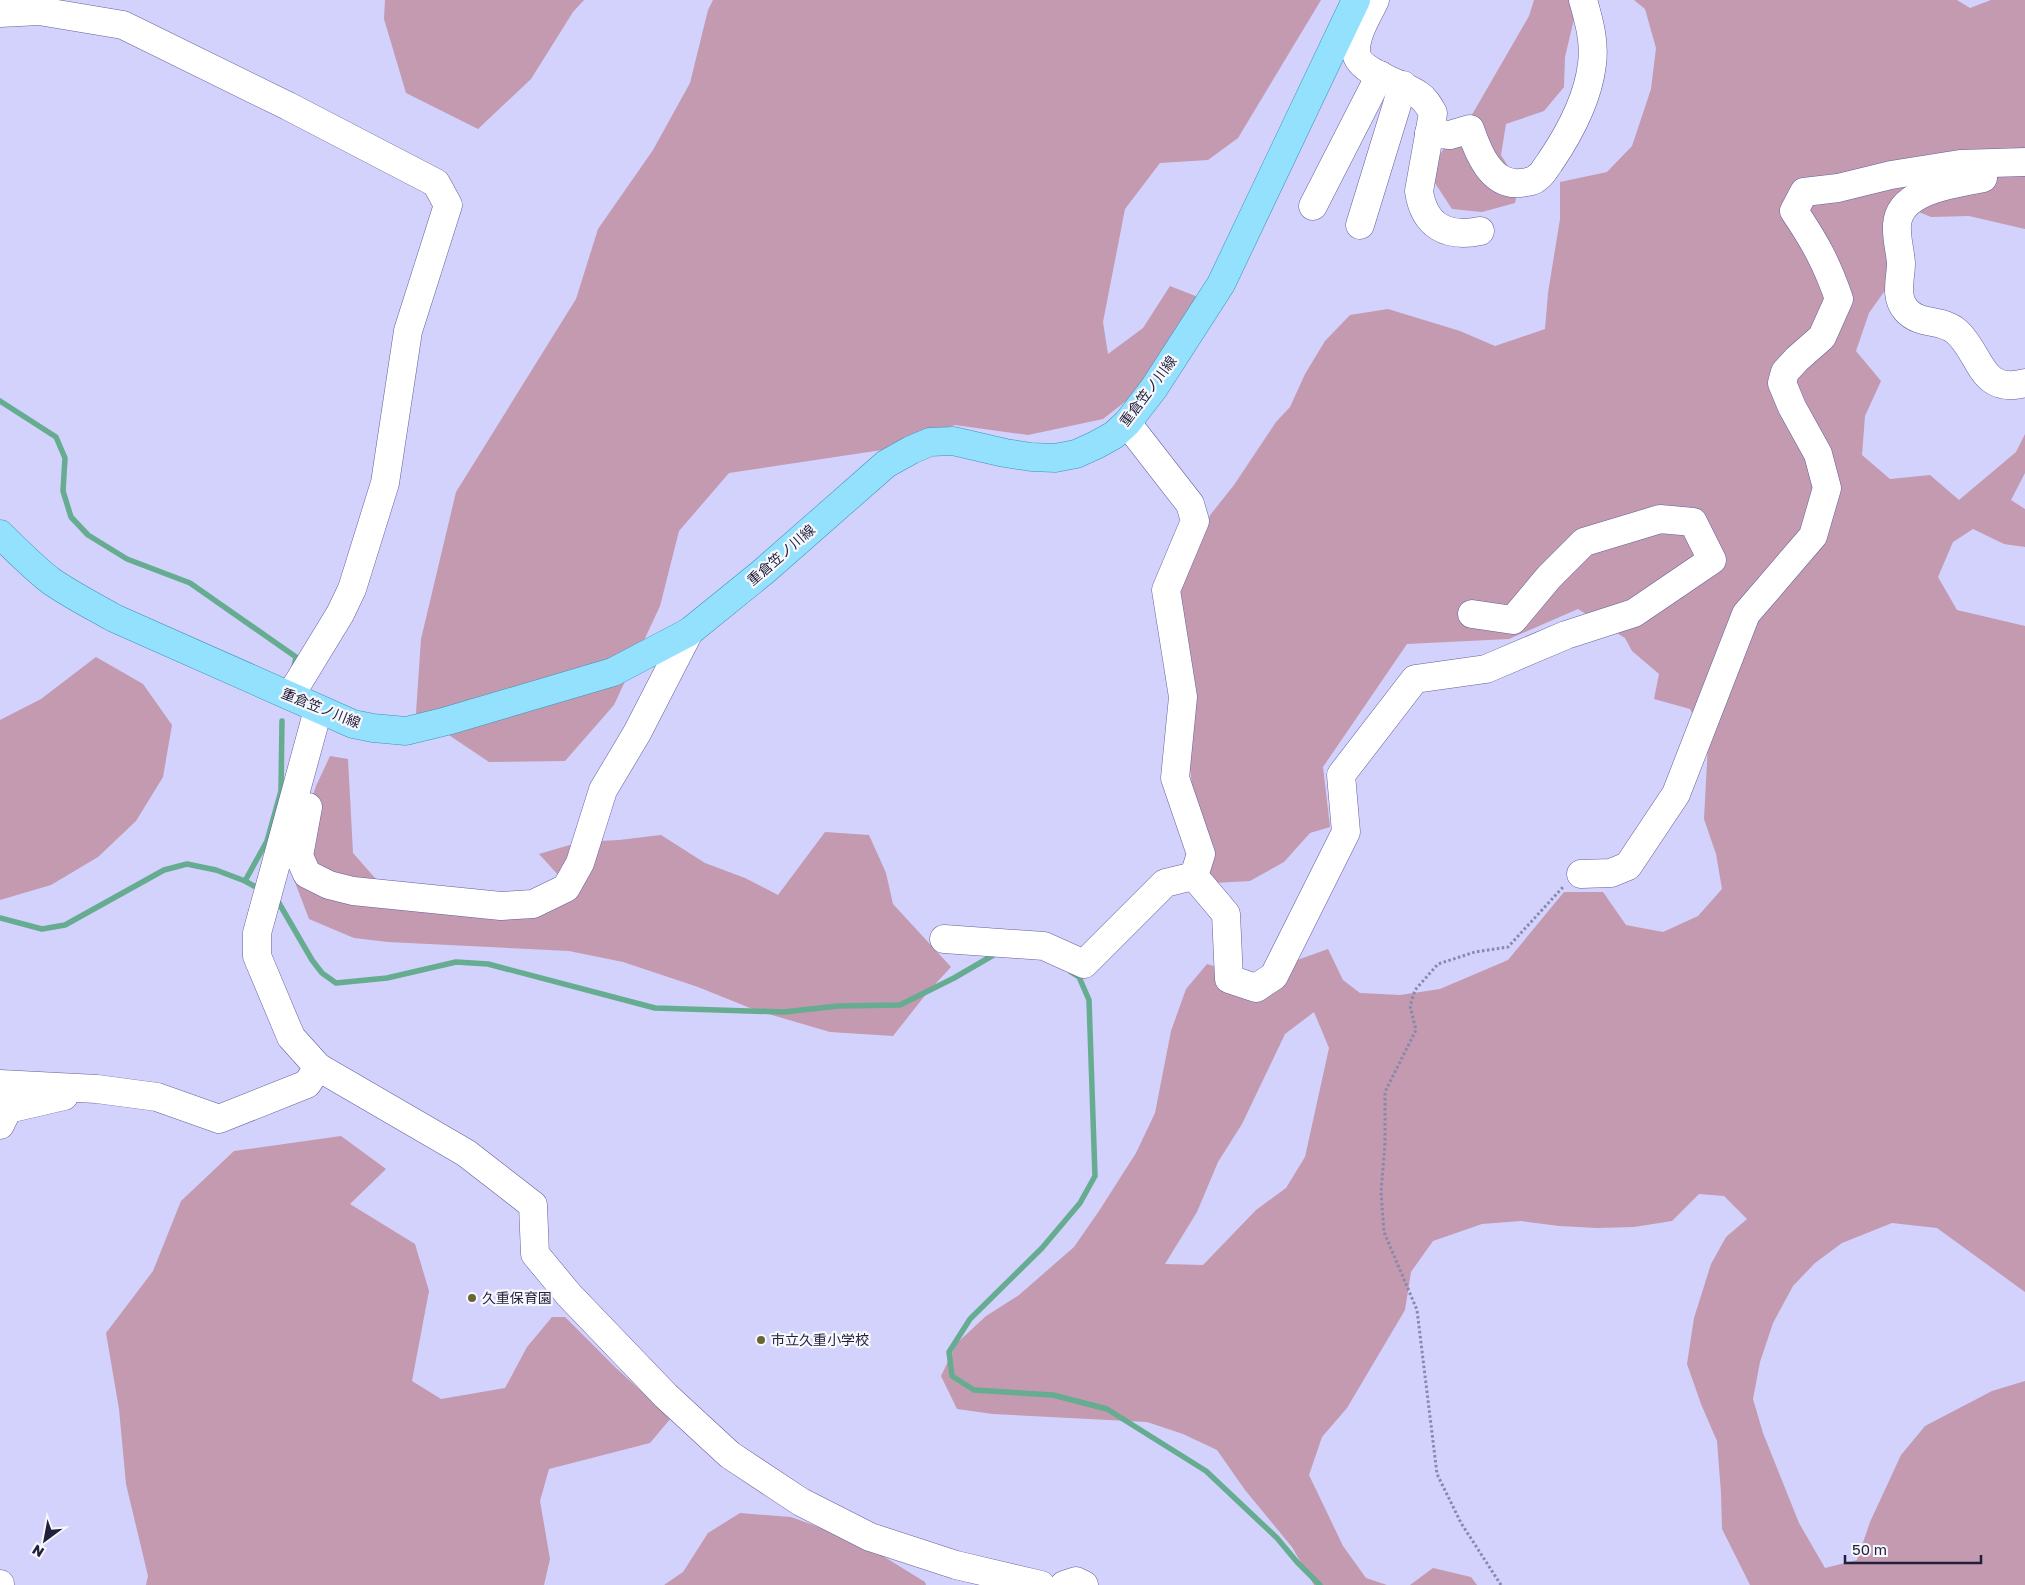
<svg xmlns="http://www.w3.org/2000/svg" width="2025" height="1585" viewBox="0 0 2025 1585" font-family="'Golos Text','Noto Sans JP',sans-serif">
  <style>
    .green { fill: #c39aaf; fill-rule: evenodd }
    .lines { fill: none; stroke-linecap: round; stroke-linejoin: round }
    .stream { stroke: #65ac90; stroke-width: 5.5 }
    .minor-casing { stroke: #645f9c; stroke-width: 29 }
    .major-casing { stroke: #3e90b8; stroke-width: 29 }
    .path { stroke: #8987ab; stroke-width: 3; stroke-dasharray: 2.5 2.5; stroke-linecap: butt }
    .minor { stroke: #fff; stroke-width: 28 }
    .major { stroke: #94e1fd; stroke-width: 28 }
    .poi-dot { fill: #686632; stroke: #f7f7fe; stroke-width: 2 }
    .labels { text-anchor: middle; stroke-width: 4.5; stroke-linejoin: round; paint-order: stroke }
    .street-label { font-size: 14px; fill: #211f39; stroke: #f7f7fe }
    .poi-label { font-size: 14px; fill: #211f39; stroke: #f7f7fe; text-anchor: start }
  </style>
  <rect width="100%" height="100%" fill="#d3d2fc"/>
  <g class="green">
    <path d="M385 0H584L573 12 531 79 478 129 406 93 384 19Z"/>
    <path d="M713 0H1321L1238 138 1208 160 1160 163 1125 209 1103 322 1108 354 1143 328 1170 286 1198 297 1162 373 1103 419 1028 435 955 425 882 450 729 473 679 531 660 606 614 705 565 761 489 762 416 713 421 639 456 492 576 299 598 229 653 150 690 83 708 10Z"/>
    <path d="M1534 0H1582L1574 19 1565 57 1564 87 1544 111 1506 124 1501 155 1519 184 1515 203 1482 212 1452 209 1429 174 1448 141 1473 113 1529 16Z"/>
    <path d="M1634 0H1957L1970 8 1991 0H2025V229L1969 216 1931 217 1892 201 1891 282 1869 313 1856 351 1881 381 1865 416 1862 455 1890 479 1930 475 1959 500 2016 452 2025 434V473L2011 500 2025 509V547L2004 544 1973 529 1953 542 1938 577 1957 610 2025 626V1292L1937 1228 1892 1223 1842 1243 1815 1263 1793 1286 1773 1323 1760 1362 1753 1399 1763 1433 1799 1523 1825 1568 1857 1560 1870 1522 1901 1455 1925 1426 1992 1391 2025 1381V1585H1750L1722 1529 1721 1493 1717 1441 1701 1404 1687 1364 1694 1318 1711 1264 1726 1237 1747 1219 1724 1196 1699 1194 1672 1221 1634 1227 1597 1228 1559 1226 1521 1221 1482 1224 1433 1241 1411 1272 1405 1310 1347 1408 1322 1437 1309 1475 1343 1546 1366 1578 1387 1585H1314L1292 1547 1245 1490 1217 1450 1183 1434 1147 1422 993 1414 957 1409 941 1376 957 1343 986 1316 1019 1295 1074 1247 1099 1211 1136 1153 1155 1113 1171 1031 1186 989 1207 964 1250 977 1328 949 1343 980 1360 993 1400 995 1440 989 1508 960 1564 892H1603L1626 925 1663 932 1698 916 1722 889 1716 854 1704 819 1708 744 1690 709 1654 699 1659 674 1632 651 1625 638 1578 609 1509 639 1407 644 1323 767 1330 827 1310 833 1284 862 1250 881 1213 883 1190 852 1194 804 1190 768 1182 733 1177 584 1191 548 1211 514 1234 485 1276 422 1290 407 1305 374 1325 341 1350 315 1388 309 1460 331 1495 346 1545 329 1548 293 1560 219V182L1607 172 1632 146 1651 89 1656 48 1645 9ZM1314 1012 1329 1048 1305 1157 1286 1188 1256 1210 1203 1265 1165 1264 1197 1212 1218 1162 1242 1124 1285 1034Z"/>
    <path d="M96 657 143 684 172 725 163 777 136 821 98 857 51 885 0 900V720L41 699Z"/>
    <path d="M330 756 348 759 353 853 383 887 425 898 570 888 539 854 580 842 619 840 661 835 705 863 745 878 778 895 825 832 869 835 886 873 893 904 951 967 927 993 893 1036 830 1032 755 1010 698 987 623 962 569 951 388 942 354 938 309 919 293 877 301 830 316 786Z"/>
    <path d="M341 1136 386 1169 350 1204 415 1244 429 1291 412 1381 441 1399 505 1388 527 1347 552 1317H565L616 1368 671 1418 650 1443 549 1469 540 1501 550 1559 544 1585H146L148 1576 126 1484 119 1409 106 1333 153 1271 181 1201 234 1151Z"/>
    <path d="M740 1513 791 1517 860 1542 925 1582 926 1585H664L683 1572 708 1533Z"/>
    <path d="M1433 1568 1471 1577 1477 1585H1410Z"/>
  </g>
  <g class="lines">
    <g class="stream">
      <path d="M0 401 56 437 65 458 63 491 71 517 88 535 127 559 190 583 296 657 294 667"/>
      <path d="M245 881 267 841 281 791 282 721"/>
      <path d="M276 898 312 960 322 973 336 983 387 978 456 962 488 964 655 1008 784 1012 838 1006 900 1005 954 978 997 953"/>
      <path d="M0 918 42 929 65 925 164 870 187 864 216 870 245 881 261 890"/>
      <path d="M1071 972 1079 977 1089 1000 1095 1176 1080 1203 1042 1248 970 1319 949 1352 952 1376 974 1390 1053 1395 1107 1409 1206 1471 1277 1538 1297 1562 1320 1585"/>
    </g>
    <defs>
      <g id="minor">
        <path d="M1375 0C1368 15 1356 33 1356 50 1355 72 1403 83 1419 95 1426 100 1429 106 1433 113L1419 191C1424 226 1447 238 1480 231"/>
        <path d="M0 13 39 11 123 25 288 106 436 183 448 205 408 331 385 483 352 589 340 614 290 696"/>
        <path d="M1429 133 1450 135 1470 129C1478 152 1491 186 1520 183 1527 182 1533 182 1538 177 1543 174 1546 167 1550 162 1569 134 1588 99 1592 64 1595 42 1589 21 1583 0"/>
        <path d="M1983 178C1956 184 1899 189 1897 225 1896 237 1900 250 1901 263 1901 279 1894 296 1906 310 1920 326 1942 318 1957 332 1982 355 1980 395 2025 383"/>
        <path d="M1313 206 1380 75"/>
        <path d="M1360 225 1403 85"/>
        <path d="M318 710 257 933V956L291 1037 318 1067 466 1153 533 1205 535 1254 569 1295 666 1396 730 1455 801 1502 870 1537 956 1565 1041 1585"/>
        <path d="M308 807 299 856 307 874 329 885 353 891 501 906 533 904 566 888 580 863 603 790 637 733 689 632"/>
        <path d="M1581 874 1611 873 1628 866 1676 794 1746 614 1813 536 1827 488 1818 454 1792 407 1782 383 1785 372 1797 359 1822 337 1839 299C1827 264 1815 242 1794 211L1804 192 1838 188 1891 175 1960 164 2025 162"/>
        <path d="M1194 876 1226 914 1229 979 1256 988 1274 976 1346 832 1341 775 1415 679 1486 669 1566 635 1634 613 1712 560 1693 522 1660 519 1584 542 1549 577 1513 620 1472 614"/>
        <path d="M944 939 1044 946 1084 964 1165 883 1194 876 1201 854 1175 778 1183 697 1166 590 1195 521 1190 504 1127 423"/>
        <path d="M0 1084 97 1089 157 1097 219 1119 307 1084 318 1067"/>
        <path d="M0 1125 8 1109 64 1096"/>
        <path d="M0 1584V1585"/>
        <path d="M1064 1585 1076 1581 1084 1585"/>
      </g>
      <path id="major" d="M0 534C16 550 33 567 51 581 71 595 93 606 114 618L353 724 373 728 406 731 447 721 613 672 689 632 763 572 886 464 911 450 930 442 953 441 1005 453 1031 457 1055 458 1076 454 1096 445 1114 435 1127 423 1154 388 1221 284 1356 0"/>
    </defs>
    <use href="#minor" class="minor-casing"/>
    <use href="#major" class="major-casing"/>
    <path class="path" d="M1501 1585 1461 1523 1437 1474 1417 1310 1384 1232 1381 1192 1385 1144V1092L1416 1030 1410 1006 1415 990 1438 964 1475 952 1508 947 1564 886"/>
    <use href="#minor" class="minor"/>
    <use href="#major" class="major"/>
  </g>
  <g class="poi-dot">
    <circle cx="472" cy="1298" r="5"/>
    <circle cx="761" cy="1340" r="5"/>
  </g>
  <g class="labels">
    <g class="street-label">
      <text transform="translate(1148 391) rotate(-53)" y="5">重倉笠ノ川線</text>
      <text transform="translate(781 555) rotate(-41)" y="5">重倉笠ノ川線</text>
      <text transform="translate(321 708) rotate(22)" y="5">重倉笠ノ川線</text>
    </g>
    <g class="poi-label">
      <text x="482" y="1303">久重保育園</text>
      <text x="771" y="1345">市立久重小学校</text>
    </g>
  </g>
  <g transform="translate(45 1540) rotate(212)" stroke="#f7f7fe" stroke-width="4" paint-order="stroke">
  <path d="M0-4L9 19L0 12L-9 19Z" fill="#211f39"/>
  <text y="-8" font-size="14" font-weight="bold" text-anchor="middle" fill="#211f39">N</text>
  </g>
  <path d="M1845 1555v8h136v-8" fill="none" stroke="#211f39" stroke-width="2.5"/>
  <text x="1852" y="1555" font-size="15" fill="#211f39" stroke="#f7f7fe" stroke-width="4" paint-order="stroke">50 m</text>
</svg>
